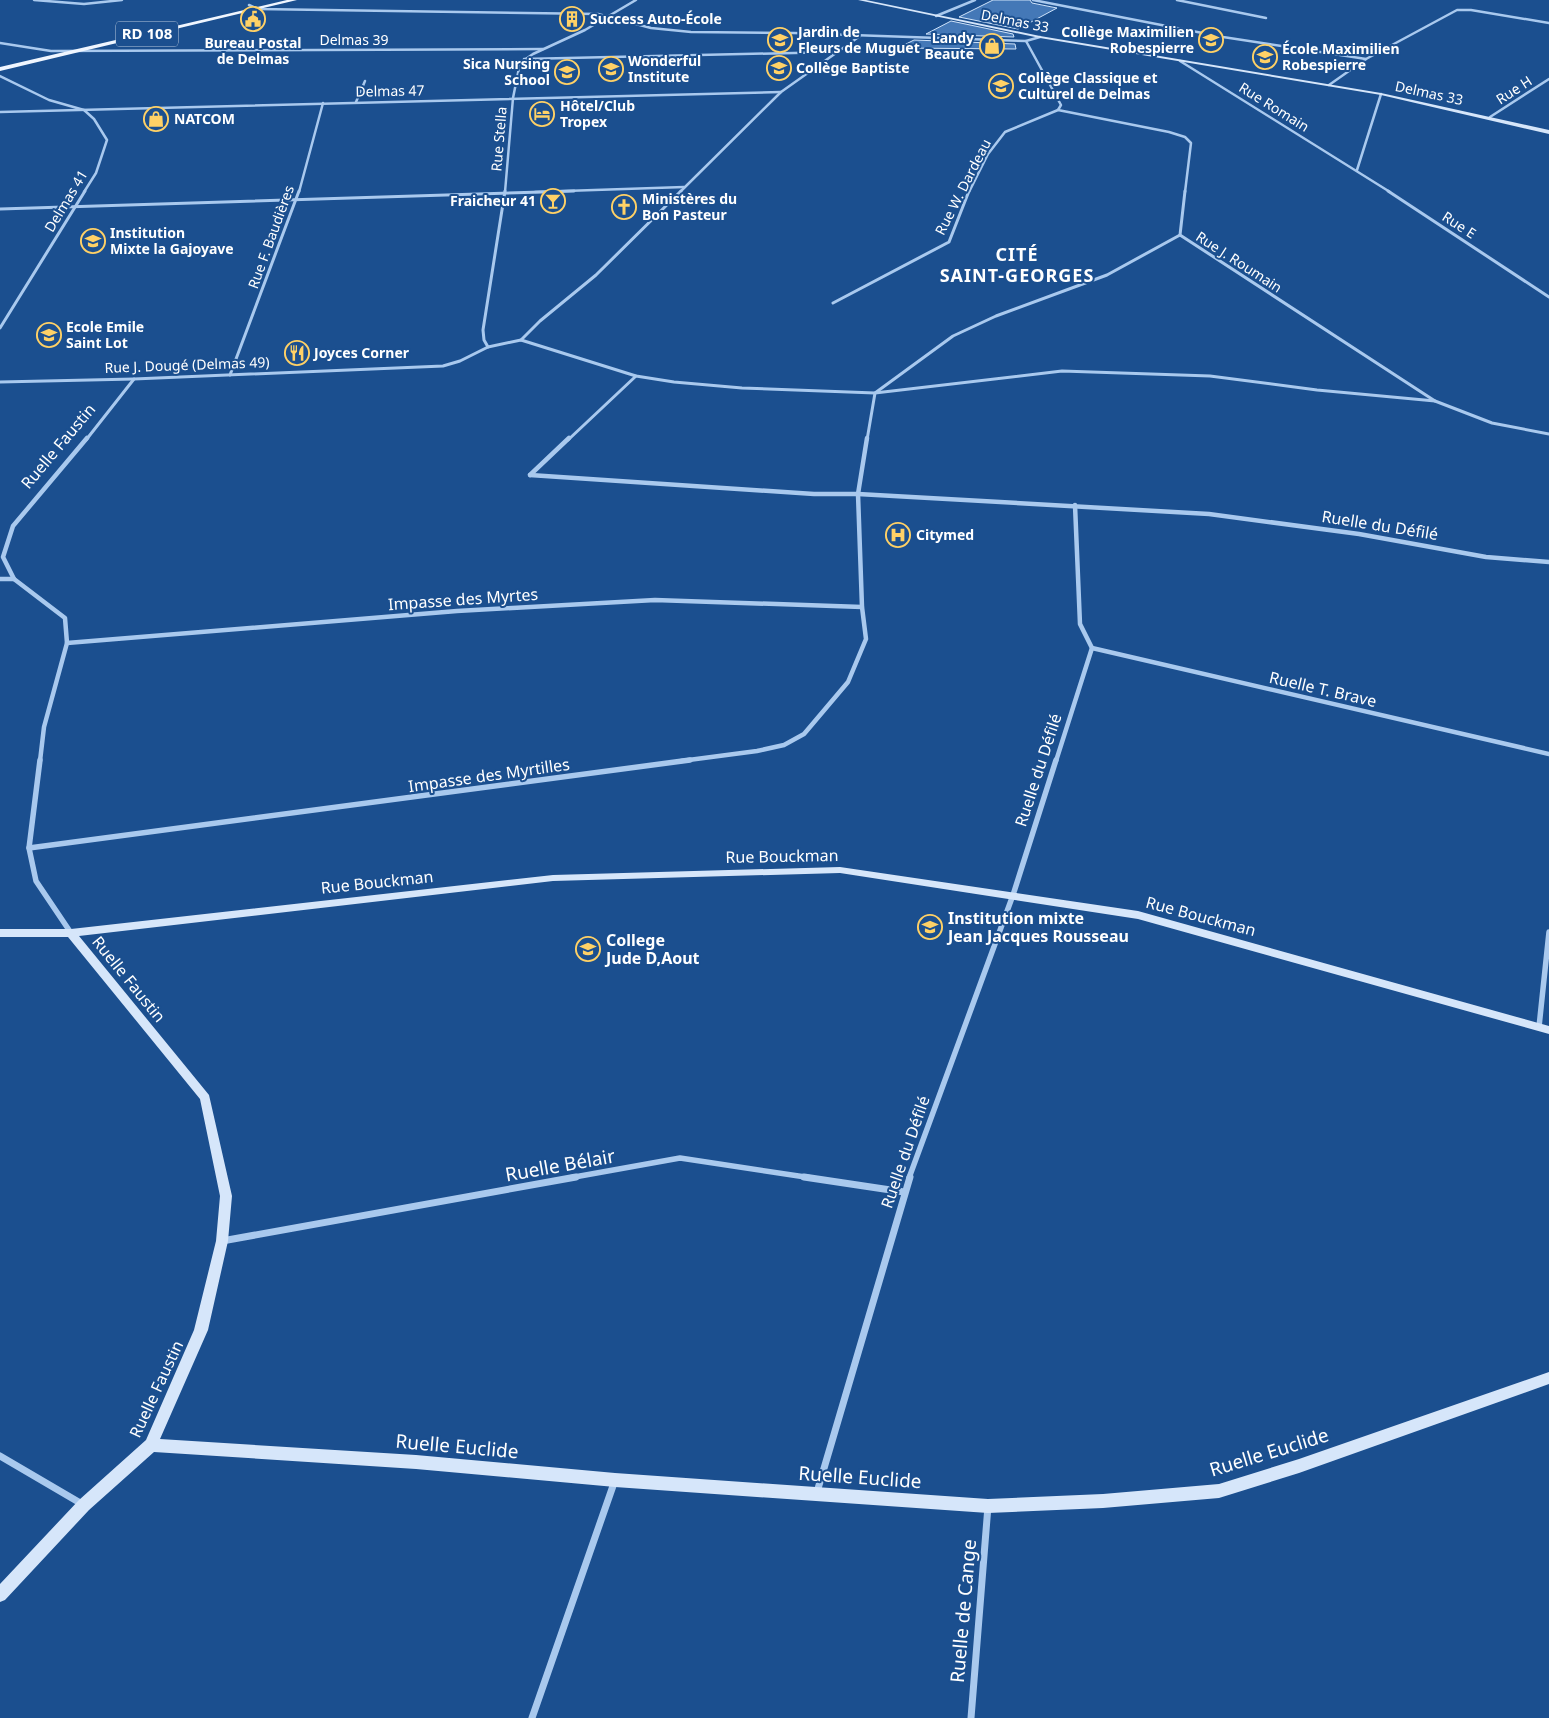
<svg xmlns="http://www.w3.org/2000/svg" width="1549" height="1718" viewBox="0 0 1549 1718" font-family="'Noto Sans',sans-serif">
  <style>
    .building { fill: #4478b7; stroke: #cfe3fa }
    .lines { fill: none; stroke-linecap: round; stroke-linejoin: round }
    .street-far4 { stroke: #a9c9ee; stroke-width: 2.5 }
    .street-far3 { stroke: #a9c9ee; stroke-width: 3 }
    .street-far2 { stroke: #a9c9ee; stroke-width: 4.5 }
    .street-far1 { stroke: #a9c9ee; stroke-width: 5.5 }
    .street { stroke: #a9c9ee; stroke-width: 7 }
    .secondary { fill: #d6e6fa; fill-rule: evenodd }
    .primary { fill: #f0f6ff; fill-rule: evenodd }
    .labels { text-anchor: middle; stroke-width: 4; stroke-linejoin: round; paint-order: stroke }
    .far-poi-label { font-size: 14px; font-weight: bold; fill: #fff; stroke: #1b4f8f; text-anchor: start }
    .far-street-label { font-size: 14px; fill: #fff; stroke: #1b4f8f }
    .shield { fill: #1b4f8f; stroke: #bbcadd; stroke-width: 1 }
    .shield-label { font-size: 15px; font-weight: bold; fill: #fff }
    .street-label { font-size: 16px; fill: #fff; stroke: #1b4f8f }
    .poi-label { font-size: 16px; font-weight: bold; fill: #fff; stroke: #1b4f8f; text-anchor: start }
    .far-district-label { font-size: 18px; font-weight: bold; letter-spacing: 1px; fill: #fff; stroke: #1b4f8f }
    .near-street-label { font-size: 19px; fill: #fff; stroke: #1b4f8f }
  </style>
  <rect width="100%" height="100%" fill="#1b4f8f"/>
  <g class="building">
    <path d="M993 0H1030L1032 3 1057 8 1018 29 959 17Z"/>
    <path d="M951 21 1013 34 1014 37 926 34Z"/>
    <path d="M914 40 1015 44 1016 49 898 48Z"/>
  </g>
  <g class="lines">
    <g class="street-far4">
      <path d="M34 0 84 4 122 0"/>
      <path d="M1033 0 1223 37 1366 59"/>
      <path d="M1177 0 1266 18"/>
      <path d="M249 5 258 9 598 14 651 28 691 32 794 33 1026 41"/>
      <path d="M936 16 975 0"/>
      <path d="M1040 37 1026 41 1061 105 1058 110 1169 132 1185 137 1191 143 1185 192"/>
      <path d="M0 43 51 51 543 49"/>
      <path d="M524 59 836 52"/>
      <path d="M1180 61 1390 192"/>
      <path d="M0 76 49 100 84 110 94 119 107 140 96 173 84 192"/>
      <path d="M1329 85 1366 59 1457 10H1471L1549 23"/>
      <path d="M356 102 365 81"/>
      <path d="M0 112 781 92"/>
      <path d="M1490 117 1549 79"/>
      <path d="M1357 170 1381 94"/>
      <path d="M299 192 323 103"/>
      <path d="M505 192 513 98 520 63 533 54 585 30 636 0"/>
      <path d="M535 192 684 187"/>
      <path d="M680 192 781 92 860 36"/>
      <path d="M969 192 988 154 1005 132 1058 110"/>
    </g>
    <g class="street-far3">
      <path d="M1185 191 1180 235 1435 401 1492 423 1549 434"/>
      <path d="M1388 191 1549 297"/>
      <path d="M0 209 574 191"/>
      <path d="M833 303 949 242 969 191"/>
      <path d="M0 328 85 191"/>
      <path d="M521 340 540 321 596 275 681 191"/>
      <path d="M488 347 484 340 483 330 505 191"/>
      <path d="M230 375 299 191"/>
      <path d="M0 382 134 379 443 366 460 361 488 347 521 340 636 376 674 382 742 388 875 393 1062 371 1210 376 1317 390 1435 401"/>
      <path d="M86 440 134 379"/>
      <path d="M568 440 636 376"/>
      <path d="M867 440 875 393 953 336 996 316 1107 275 1180 235"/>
    </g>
    <g class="street-far2">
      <path d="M530 475 814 494H858L1209 514 1359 534 1486 557 1549 562"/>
      <path d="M530 475 569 438"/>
      <path d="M0 579H14"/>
      <path d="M67 643 457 611 655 600 862 607"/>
      <path d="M1092 648 1549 754"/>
      <path d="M40 761 44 727 67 643 65 618 14 579 3 557 13 526 87 438"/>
      <path d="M681 761 757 751 784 745 804 734 848 682 866 639 862 607 858 494 867 438"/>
      <path d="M1056 761 1092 648 1080 624 1075 505"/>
    </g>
    <g class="street-far1">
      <path d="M40 760 29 848 36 881 71 933"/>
      <path d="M29 848 690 760"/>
      <path d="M1539 1027 1549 932"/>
      <path d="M569 1178 680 1158 812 1178"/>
      <path d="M909 1178 1013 895 1056 760"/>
    </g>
    <g class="street">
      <path d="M804 1177 904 1192"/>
      <path d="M222 1241 576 1177"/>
      <path d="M0 1456 82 1504"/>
      <path d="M817 1492 910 1177"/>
      <path d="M532 1718 614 1483"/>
      <path d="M971 1718 988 1506"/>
    </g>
    <g class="secondary">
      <path d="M858 0H866L1040 36 1381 93 1549 130V134L1381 95 1040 38Z"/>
      <path d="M840 867 1138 911 1549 1026V1034L1138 919 840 873 553 881 79 936 209 1095 232 1196 228 1241 208 1330 160 1439 416 1455 615 1473 988 1499 1103 1494 1219 1484 1299 1459 1549 1372V1384L1299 1473 1219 1498 1103 1508 988 1513 615 1487 416 1469 154 1452 89 1510 5 1600 0 1602V1584L79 1500 146 1440 194 1330 216 1241 220 1196 200 1099 68 937H0V929H71L553 875Z"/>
    </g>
    <path class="primary" d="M287 0H297L0 71V67Z"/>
  </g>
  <defs>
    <symbol id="civic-ring" viewBox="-11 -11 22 22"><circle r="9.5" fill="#1b4f8f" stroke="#ffd166" stroke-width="1.5"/><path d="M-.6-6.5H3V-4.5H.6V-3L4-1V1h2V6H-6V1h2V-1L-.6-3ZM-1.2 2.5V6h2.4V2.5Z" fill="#ffd166"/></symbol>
    <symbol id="building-ring" viewBox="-11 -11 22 22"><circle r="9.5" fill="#1b4f8f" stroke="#ffd166" stroke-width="1.5"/><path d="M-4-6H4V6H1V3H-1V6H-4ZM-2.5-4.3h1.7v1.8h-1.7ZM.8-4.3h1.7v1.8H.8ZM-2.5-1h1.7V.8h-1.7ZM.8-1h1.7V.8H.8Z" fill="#ffd166"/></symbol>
    <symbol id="school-ring" viewBox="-11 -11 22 22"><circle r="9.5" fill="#1b4f8f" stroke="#ffd166" stroke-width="1.5"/><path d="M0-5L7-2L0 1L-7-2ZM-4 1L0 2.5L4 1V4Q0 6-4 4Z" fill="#ffd166"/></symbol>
    <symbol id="shop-ring" viewBox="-11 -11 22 22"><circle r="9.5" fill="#1b4f8f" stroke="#ffd166" stroke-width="1.5"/><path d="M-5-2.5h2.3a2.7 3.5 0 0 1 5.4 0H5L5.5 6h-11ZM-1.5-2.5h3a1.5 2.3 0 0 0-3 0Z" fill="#ffd166"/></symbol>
    <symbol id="hotel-ring" viewBox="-11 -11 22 22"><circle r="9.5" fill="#1b4f8f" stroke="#ffd166" stroke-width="1.5"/><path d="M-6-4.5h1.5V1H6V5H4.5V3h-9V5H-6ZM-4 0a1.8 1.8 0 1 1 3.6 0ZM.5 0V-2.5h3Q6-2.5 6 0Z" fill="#ffd166"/></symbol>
    <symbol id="bar-ring" viewBox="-11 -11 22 22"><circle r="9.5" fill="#1b4f8f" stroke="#ffd166" stroke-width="1.5"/><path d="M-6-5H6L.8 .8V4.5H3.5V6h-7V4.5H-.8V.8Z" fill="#ffd166"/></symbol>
    <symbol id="church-ring" viewBox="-11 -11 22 22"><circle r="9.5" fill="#1b4f8f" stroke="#ffd166" stroke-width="1.5"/><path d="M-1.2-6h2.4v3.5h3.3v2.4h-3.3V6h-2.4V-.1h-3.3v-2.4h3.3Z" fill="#ffd166"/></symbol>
    <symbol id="restaurant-ring" viewBox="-11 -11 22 22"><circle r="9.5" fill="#1b4f8f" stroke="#ffd166" stroke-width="1.5"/><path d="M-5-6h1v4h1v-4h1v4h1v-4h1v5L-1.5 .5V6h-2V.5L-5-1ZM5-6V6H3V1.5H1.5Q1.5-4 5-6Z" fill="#ffd166"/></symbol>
    <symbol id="hospital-ring" viewBox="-11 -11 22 22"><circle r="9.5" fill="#1b4f8f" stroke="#ffd166" stroke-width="1.5"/><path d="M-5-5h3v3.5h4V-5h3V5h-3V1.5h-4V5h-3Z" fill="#ffd166"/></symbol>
  </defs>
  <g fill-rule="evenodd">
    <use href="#civic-ring" x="239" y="5" width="28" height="28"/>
    <use href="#building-ring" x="558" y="5" width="28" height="28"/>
    <use href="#school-ring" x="766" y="26" width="28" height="28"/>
    <use href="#school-ring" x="1197" y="26" width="28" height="28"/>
    <use href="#shop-ring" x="978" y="32" width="28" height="28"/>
    <use href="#school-ring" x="1251" y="43" width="28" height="28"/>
    <use href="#school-ring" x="765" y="54" width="28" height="28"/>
    <use href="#school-ring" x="597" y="55" width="28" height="28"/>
    <use href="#school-ring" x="553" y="58" width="28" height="28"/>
    <use href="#school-ring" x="987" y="72" width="28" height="28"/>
    <use href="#hotel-ring" x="528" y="100" width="28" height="28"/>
    <use href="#shop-ring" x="142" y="105" width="28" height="28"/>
    <use href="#bar-ring" x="539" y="187" width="28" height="28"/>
    <use href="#church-ring" x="610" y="193" width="28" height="28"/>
    <use href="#school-ring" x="79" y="227" width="28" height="28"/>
    <use href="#school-ring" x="35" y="321" width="28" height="28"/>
    <use href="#restaurant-ring" x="283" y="339" width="28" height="28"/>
    <use href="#hospital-ring" x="884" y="521" width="28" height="28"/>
    <use href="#school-ring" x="916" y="913" width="28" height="28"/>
    <use href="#school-ring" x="574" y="935" width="28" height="28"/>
  </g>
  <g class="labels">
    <g class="far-poi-label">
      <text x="590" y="24">Success Auto-École</text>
      <text x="798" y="37">Jardin de<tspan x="798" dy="16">Fleurs de Muguet</tspan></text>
      <text x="1194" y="37" text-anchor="end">Collège Maximilien<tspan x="1194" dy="16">Robespierre</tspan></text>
      <text x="974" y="43" text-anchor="end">Landy<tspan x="974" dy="16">Beaute</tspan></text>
      <text x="253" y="48" text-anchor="middle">Bureau Postal<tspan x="253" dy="16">de Delmas</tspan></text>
      <text x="1282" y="54">École Maximilien<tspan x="1282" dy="16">Robespierre</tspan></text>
      <text x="628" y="66">Wonderful<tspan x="628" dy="16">Institute</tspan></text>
      <text x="550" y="69" text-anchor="end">Sica Nursing<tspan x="550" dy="16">School</tspan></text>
      <text x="796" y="73">Collège Baptiste</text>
      <text x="1018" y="83">Collège Classique et<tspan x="1018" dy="16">Culturel de Delmas</tspan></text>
      <text x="560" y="111">Hôtel/Club<tspan x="560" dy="16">Tropex</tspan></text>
      <text x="174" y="124">NATCOM</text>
      <text x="642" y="204">Ministères du<tspan x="642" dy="16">Bon Pasteur</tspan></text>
      <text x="536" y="206" text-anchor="end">Fraicheur 41</text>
      <text x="110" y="238">Institution<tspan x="110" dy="16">Mixte la Gajoyave</tspan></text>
      <text x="66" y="332">Ecole Emile<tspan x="66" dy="16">Saint Lot</tspan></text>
      <text x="314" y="358">Joyces Corner</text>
      <text x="916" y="540">Citymed</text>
    </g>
    <g class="far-street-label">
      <text transform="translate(1015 21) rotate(11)" y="5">Delmas 33</text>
      <text x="354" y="45">Delmas 39</text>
      <text transform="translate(1514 90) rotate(-33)" y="5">Rue H</text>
      <text transform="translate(390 91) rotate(-1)" y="5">Delmas 47</text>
      <text transform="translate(1429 93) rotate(12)" y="5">Delmas 33</text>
      <text transform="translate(1274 107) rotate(32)" y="5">Rue Romain</text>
      <text transform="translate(499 139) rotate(-85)" y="5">Rue Stella</text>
      <text transform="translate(963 187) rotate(-63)" y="5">Rue W. Dardeau</text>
      <text transform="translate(66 201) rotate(-59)" y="5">Delmas 41</text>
      <text transform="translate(1459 225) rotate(33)" y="5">Rue E</text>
      <text transform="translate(271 237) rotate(-70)" y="5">Rue F. Baudières</text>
      <text transform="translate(1239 262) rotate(33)" y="5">Rue J. Roumain</text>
      <text transform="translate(187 365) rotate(-2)" y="5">Rue J. Dougé (Delmas 49)</text>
    </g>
    <rect class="shield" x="116" y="21.5" width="62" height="25" rx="4"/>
    <g class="shield-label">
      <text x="147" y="39">RD 108</text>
    </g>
    <g class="street-label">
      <text transform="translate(58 446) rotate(-50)" y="6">Ruelle Faustin</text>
      <text transform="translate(1380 525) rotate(9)" y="6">Ruelle du Défilé</text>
      <text transform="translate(463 599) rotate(-4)" y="6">Impasse des Myrtes</text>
      <text transform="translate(1323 689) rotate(13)" y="6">Ruelle T. Brave</text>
      <text transform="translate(1038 770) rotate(-72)" y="6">Ruelle du Défilé</text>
      <text transform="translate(489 775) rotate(-8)" y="6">Impasse des Myrtilles</text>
      <text transform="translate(782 856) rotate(-1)" y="6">Rue Bouckman</text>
      <text transform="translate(377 882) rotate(-6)" y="6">Rue Bouckman</text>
      <text transform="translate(1201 916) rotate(15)" y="6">Rue Bouckman</text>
      <text transform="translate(129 979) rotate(51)" y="6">Ruelle Faustin</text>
      <text transform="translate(905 1152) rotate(-71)" y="6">Ruelle du Défilé</text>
      <text transform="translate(156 1389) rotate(-65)" y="6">Ruelle Faustin</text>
    </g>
    <g class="poi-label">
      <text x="948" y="924">Institution mixte<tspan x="948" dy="18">Jean Jacques Rousseau</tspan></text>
      <text x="606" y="946">College<tspan x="606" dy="18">Jude D,Aout</tspan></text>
    </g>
    <g class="far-district-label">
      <text x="1017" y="261">CITÉ<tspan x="1017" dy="21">SAINT-GEORGES</tspan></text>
    </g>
    <g class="near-street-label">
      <text transform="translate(560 1165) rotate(-10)" y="7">Ruelle Bélair</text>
      <text transform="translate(457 1446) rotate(5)" y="7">Ruelle Euclide</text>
      <text transform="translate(1269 1452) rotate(-17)" y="7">Ruelle Euclide</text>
      <text transform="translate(860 1477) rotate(4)" y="7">Ruelle Euclide</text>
      <text transform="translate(963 1611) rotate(-85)" y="7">Ruelle de Cange</text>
    </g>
  </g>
</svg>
